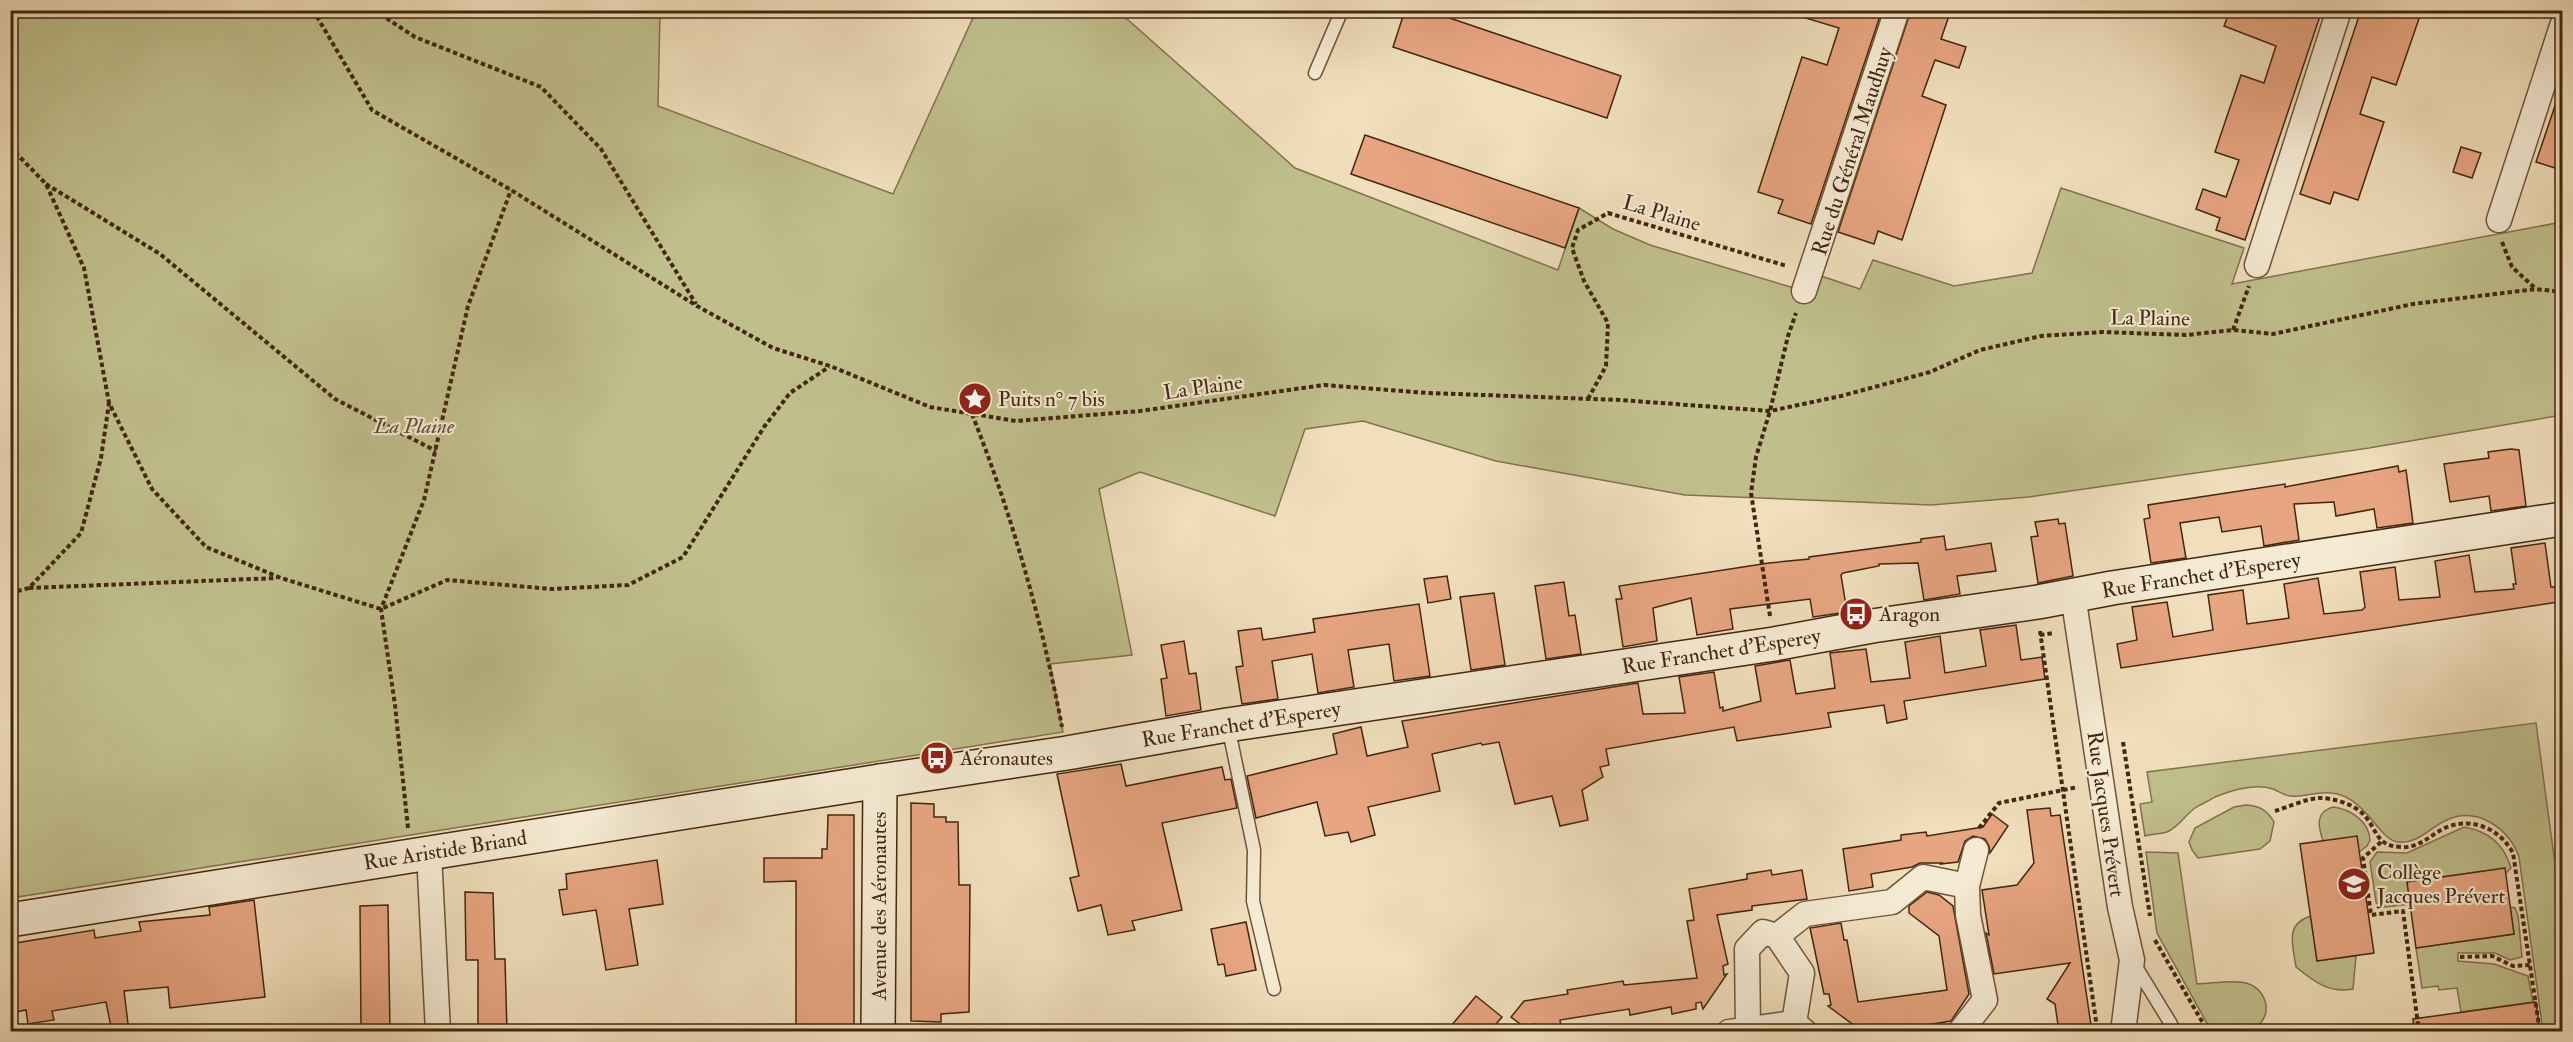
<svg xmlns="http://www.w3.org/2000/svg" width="2573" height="1042" viewBox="0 0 2573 1042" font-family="'IM FELL Double Pica',serif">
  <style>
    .green { fill: #c0bf8c; stroke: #82724e; stroke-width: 1.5 }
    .building { fill: #e7a581; stroke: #432610; stroke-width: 1.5 }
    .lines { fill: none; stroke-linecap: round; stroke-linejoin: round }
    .lane-casing { stroke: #6e543b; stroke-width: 15 }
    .street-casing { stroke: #6e543b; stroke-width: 27 }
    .secondary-casing { stroke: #432610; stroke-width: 36 }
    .path { stroke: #432610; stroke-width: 4; stroke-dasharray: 4.5 3; stroke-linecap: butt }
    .lane { stroke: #f5ead3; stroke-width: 12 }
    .street { stroke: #f5ead3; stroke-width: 24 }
    .secondary { stroke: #f5ead3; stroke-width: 33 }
    .labels { text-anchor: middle; stroke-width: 4.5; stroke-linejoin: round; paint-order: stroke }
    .street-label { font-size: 21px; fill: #432610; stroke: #f5ead3 }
    .poi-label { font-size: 21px; fill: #432610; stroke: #f5ead3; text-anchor: start }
    .park-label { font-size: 21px; font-style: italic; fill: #624c2f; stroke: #f5ead3 }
  </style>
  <rect width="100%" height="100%" fill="#f0debc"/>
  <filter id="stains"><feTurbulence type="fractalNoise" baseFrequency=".00333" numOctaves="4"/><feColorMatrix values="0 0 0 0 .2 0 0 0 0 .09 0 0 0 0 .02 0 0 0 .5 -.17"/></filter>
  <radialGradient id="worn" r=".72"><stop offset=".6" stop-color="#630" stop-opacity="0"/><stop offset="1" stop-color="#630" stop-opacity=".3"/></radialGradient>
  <g class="green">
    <path d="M11 11H660L658 106 893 194 976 11H1118L1295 168 1558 270 1579 208 1613 229 1650 245 1804 291 1812 273 1860 289 1873 260 1954 286 2032 273 2061 188 2244 248 2232 284 2562 222V415L2369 448 2029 497 1931 505 1685 495 1496 461 1363 421 1305 429 1275 516 1140 472 1099 489 1132 655 1050 664 1063 732 11 898Z"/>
    <path d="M2536 723 2562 916V1031H2543L2519 857C2510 829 2477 806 2447 820 2430 827 2419 844 2398 842 2378 840 2366 796 2331 793 2317 791 2303 798 2290 796 2283 795 2279 791 2273 789 2255 783 2232 790 2215 797 2209 801 2201 804 2195 808 2185 815 2179 827 2167 832 2161 834 2152 834 2145 836L2140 804 2152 802 2147 772Z"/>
    <path d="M2246 805C2260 806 2267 810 2274 822L2270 841 2260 849 2198 858 2192 850 2189 842 2195 828 2234 807Z"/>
    <path d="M2333 807C2350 809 2369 821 2370 840L2367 846 2359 852 2323 841C2318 826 2315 812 2333 807Z"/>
    <path d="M2464 827C2489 831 2504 844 2511 868L2506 873 2504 868 2407 882 2410 904 2377 908 2370 862 2377 852 2407 853Z"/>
    <path d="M2146 852 2178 853 2197 984C2219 984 2255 972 2265 1001 2269 1013 2263 1021 2255 1030L2220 1031 2219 1026 2209 1027 2157 933Z"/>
    <path d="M2510 907 2515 908 2518 915 2522 957 2510 960 2495 953H2458V961L2494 964 2528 976 2533 1002 2461 1012 2457 988 2439 990 2438 986 2422 988 2416 948 2514 934Z"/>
    <path d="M2311 916 2317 961 2356 956 2353 989C2330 994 2313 981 2296 967 2293 945 2284 924 2311 916Z"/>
  </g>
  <g class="building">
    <path d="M1405 10H1426L1621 76 1607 118 1393 47Z"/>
    <path d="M1799 10H1882L1811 224 1778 213 1783 200 1758 192 1802 57 1827 65 1839 28 1799 16Z"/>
    <path d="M1911 10H1951L1941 39 1966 47 1959 68 1935 60 1922 96 1946 105 1902 240 1878 231 1874 244 1838 232Z"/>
    <path d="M2230 10H2322L2245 240 2216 230 2220 218 2196 209 2203 189 2226 197 2239 160 2215 152 2223 128 2241 75 2264 83 2276 46 2224 26Z"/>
    <path d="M2361 10H2422L2396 85 2372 77 2360 114 2384 122 2358 200 2334 192 2330 204 2300 194Z"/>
    <path d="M2559 94 2562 95V156L2558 169 2536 162Z"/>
    <path d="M1365 135 1579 208 1565 248 1351 174Z"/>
    <path d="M2461 147 2481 153 2472 178 2453 172Z"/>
    <path d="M2511 449 2519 450 2526 506 2491 511 2489 496 2450 502 2444 464 2489 458 2488 452Z"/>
    <path d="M2398 466 2399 472 2406 470 2413 523 2377 528 2374 509 2336 516 2334 502 2294 504 2299 540 2264 546 2261 526 2222 532 2219 517 2180 523 2186 558 2151 563 2144 519 2150 518 2148 505 2285 484V487Z"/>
    <path d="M2058 519 2059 524 2065 523 2073 576 2038 583 2031 537 2038 536 2035 522Z"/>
    <path d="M1944 536 1946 550 1991 543 1996 571 1957 576 1960 594 1924 600 1918 563 1879 564V566L1843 573 1841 575 1847 612 1813 617 1810 599 1730 609 1733 629 1697 635 1691 598 1653 608 1657 641 1623 647 1616 599H1622L1619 586 1769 563 1809 559V557L1921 542V539Z"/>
    <path d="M2545 543 2551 587H2557L2558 602 2121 668 2117 644 2137 640 2132 607 2167 602 2173 637 2213 630 2208 595 2243 590 2247 624 2289 618 2284 584 2318 578 2324 614 2362 610 2365 607 2360 572 2395 567 2399 600 2440 597 2435 561 2469 555 2475 592 2514 589 2513 584H2516L2511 548Z"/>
    <path d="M1447 576 1451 599 1428 603 1424 579Z"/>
    <path d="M1564 582 1569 616 1575 615 1581 654 1546 659 1535 586Z"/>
    <path d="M1494 593 1505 665 1471 670 1460 597Z"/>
    <path d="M1419 604 1430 676 1394 681 1389 644 1348 650 1354 687 1318 693 1312 654 1272 661 1278 699 1242 704 1236 667 1243 666 1238 631 1261 628 1263 640 1315 632 1313 619Z"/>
    <path d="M2016 625 2021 660 2042 657 2045 679 1904 701 1907 719 1887 723 1884 705 1828 713 1831 727 1737 741 1734 727 1606 749 1609 765 1600 767 1603 777 1582 790 1588 820 1560 826 1552 796 1515 804 1499 742 1482 745 1481 743 1432 754 1440 791 1368 807 1375 835 1351 842 1348 832 1325 836 1317 802 1256 818 1247 776 1337 754 1333 734 1361 727 1367 756 1408 747 1402 721 1638 683 1643 714 1685 713 1679 677 1714 672 1720 708 1723 707V711L1761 701 1755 666 1790 660 1796 694 1835 688 1830 653 1866 649 1871 682 1910 678 1905 642 1940 636 1945 673 1986 666 1980 630Z"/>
    <path d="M1184 641 1189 674 1196 673 1201 710 1166 716 1161 679 1167 678 1161 645Z"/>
    <path d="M1121 764 1126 786 1222 767 1225 780 1231 779 1237 808 1162 823 1182 910 1132 921 1135 930 1108 935 1101 905 1078 911 1070 878 1079 876 1057 774Z"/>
    <path d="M911 803 934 804V817H946V822H958L959 885H970L969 1012 941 1014V1022L911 1021Z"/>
    <path d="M2050 808 2051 816 2060 815 2092 1032H2059L2055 1004 2047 999 2070 963 1994 974 1986 933 1989 935 1982 890 2017 885 2034 863 2027 810Z"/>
    <path d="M1992 814 2008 826 1990 853 1989 846 1985 839 1973 836 1965 841 1958 862 1941 864 1942 863H1920L1912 867 1871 874 1873 887 1849 891 1843 849 1901 840V835L1926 832 1927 836 1983 827Z"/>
    <path d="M828 815H854V1032H832V1027L796 1026V881L764 882V858H822V849H827Z"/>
    <path d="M2357 836 2374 953 2317 961 2300 844Z"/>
    <path d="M657 860 663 904 629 909 638 965 606 970 596 910 563 915 559 890 567 889 566 874Z"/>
    <path d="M2505 868 2514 934 2416 948 2407 882Z"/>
    <path d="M1771 870 1772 875 1802 870 1807 899 1752 906V910L1717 915 1728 964 1723 966 1724 975 1727 974 1703 1009 1701 1002 1696 1003V1009L1672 1014 1671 1007 1630 1015 1629 1009 1560 1020 1561 1027 1537 1030 1536 1024 1523 1026 1511 1017 1524 1001 1568 994 1567 990 1623 981 1624 985 1697 978 1687 921 1694 920 1689 889 1747 879V874Z"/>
    <path d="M465 892 493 893 495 959H505L507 1032H478V960H466Z"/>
    <path d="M1927 892 1939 895 1953 906 1969 994 1951 1021 1883 1032H1869L1868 1028 1859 1029 1828 1006 1831 1005 1829 994H1824L1810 928 1841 923 1844 940H1847L1858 1002 1947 990 1939 936 1909 913V906Z"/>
    <path d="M254 900 265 997 170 1008 168 987 124 991 129 1032H112L106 1002 52 1011 54 1020 28 1024 26 1010 10 1013V944L94 930 95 938 141 931 139 922 210 915 209 907Z"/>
    <path d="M388 905 390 1032H361L360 906Z"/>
    <path d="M1246 922 1256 970 1226 976 1224 964 1218 965 1211 929Z"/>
    <path d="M1476 996 1502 1017 1489 1032H1446Z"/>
    <path d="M2536 1002 2540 1032H2414L2413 1019Z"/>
  </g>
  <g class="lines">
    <defs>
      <g id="lane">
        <path d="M1315 73 1342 10"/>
        <path d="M1228 726 1254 850 1253 901 1274 989"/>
        <path d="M2133 962 2171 1024 2172 1032"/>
      </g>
      <g id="street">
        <path d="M2499 220 2562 26"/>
        <path d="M2257 265 2339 10"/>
        <path d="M1804 291 1897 10"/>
        <path d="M2073 595 2120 907 2132 960 2123 1032"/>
        <path d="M429 853 438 1032"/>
        <path d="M1777 936 1805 914 1892 902 1923 877 1967 886"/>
        <path d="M1748 1029 1747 949 1763 932 1777 936 1802 973 1794 1023"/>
        <path d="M1729 1032 1794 1023 1805 1032"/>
        <path d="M1960 1032 1985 1000 1968 915 1967 886 1976 850"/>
      </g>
      <g id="secondary">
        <path d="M10 920 880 781 1067 753 1227 725 1774 644 1872 626 2038 602 2112 588 2562 519"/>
        <path d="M878 1032 880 781"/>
      </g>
    </defs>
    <use href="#lane" class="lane-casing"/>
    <use href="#street" class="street-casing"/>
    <use href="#secondary" class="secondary-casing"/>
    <g class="path">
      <path d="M313 10 372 110 511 190 697 306 773 348 830 366 930 407 1016 421 1140 411 1324 385 1428 393 1620 400 1770 411 1841 396 1930 372 1980 350 2041 336 2103 332 2186 335 2233 330 2273 334 2413 304 2536 289 2562 292"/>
      <path d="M374 10 415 37 541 87 601 149 696 304"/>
      <path d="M10 147 46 184 84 268 109 403 152 489 206 547 281 578 381 609 447 580 552 589 628 585 683 557 764 427 790 393 829 367"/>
      <path d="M46 184 160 254 335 399 436 451"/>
      <path d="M2502 242 2512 267 2535 288"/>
      <path d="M2233 330 2249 286"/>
      <path d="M1588 399 1606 366 1608 323 1584 281 1572 248 1578 230 1608 213 1787 266"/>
      <path d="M972 414C1012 515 1042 621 1062 727"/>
      <path d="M29 588 277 578"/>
      <path d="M10 593 29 588 81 533 101 458 109 403"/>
      <path d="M1770 616 1751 493 1756 457 1770 411 1788 336 1796 313"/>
      <path d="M2040 631 2097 1028"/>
      <path d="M2040 635 2054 633"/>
      <path d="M2123 742 2150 916"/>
      <path d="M2275 811C2288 807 2305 799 2319 798 2333 798 2351 803 2362 813 2378 828 2374 846 2401 847 2419 849 2431 834 2447 827 2473 817 2500 829 2513 853L2540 1032"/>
      <path d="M408 828 395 705 381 609 424 500 468 306 511 190"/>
      <path d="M1979 828 1999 803 2078 787"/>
      <path d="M2381 842 2363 858 2371 915 2403 911 2419 1032"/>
      <path d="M2155 940 2204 1025 2205 1032"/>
      <path d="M2460 957 2492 956 2513 966 2530 965"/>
    </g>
    <use href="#lane" class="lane"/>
    <use href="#street" class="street"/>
    <use href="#secondary" class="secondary"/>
  </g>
  <defs>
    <symbol id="sight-disc" viewBox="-11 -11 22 22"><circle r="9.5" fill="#8f2418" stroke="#f5ead3"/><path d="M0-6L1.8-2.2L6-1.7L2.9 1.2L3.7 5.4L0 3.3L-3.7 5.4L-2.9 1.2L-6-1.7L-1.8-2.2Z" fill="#fff"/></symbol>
    <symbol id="bus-disc" viewBox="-11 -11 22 22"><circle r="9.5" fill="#8f2418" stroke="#f5ead3"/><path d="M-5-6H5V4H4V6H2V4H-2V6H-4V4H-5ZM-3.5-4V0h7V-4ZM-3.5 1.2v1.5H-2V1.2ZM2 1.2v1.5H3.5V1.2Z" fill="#fff"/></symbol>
    <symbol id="school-disc" viewBox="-11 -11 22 22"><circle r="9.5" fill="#8f2418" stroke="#f5ead3"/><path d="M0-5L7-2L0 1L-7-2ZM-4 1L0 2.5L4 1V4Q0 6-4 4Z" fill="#fff"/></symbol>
  </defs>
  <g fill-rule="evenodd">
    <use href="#sight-disc" x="956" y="380" width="38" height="38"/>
    <use href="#bus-disc" x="1837" y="595" width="38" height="38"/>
    <use href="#bus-disc" x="918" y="739" width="38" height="38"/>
    <use href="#school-disc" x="2335" y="865" width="38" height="38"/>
  </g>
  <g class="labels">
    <g class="street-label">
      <text transform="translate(1852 151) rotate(-72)" y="7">Rue du Général Maudhuy</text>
      <text transform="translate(1662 213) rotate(17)" y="7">La Plaine</text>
      <text transform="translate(2150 318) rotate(1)" y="7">La Plaine</text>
      <text transform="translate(1203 387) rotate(-8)" y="7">La Plaine</text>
      <text transform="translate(2201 575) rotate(-9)" y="7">Rue Franchet d'Esperey</text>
      <text transform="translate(1721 651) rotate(-9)" y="7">Rue Franchet d'Esperey</text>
      <text transform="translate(1241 724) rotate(-9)" y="7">Rue Franchet d'Esperey</text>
      <text transform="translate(2106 814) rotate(82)" y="7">Rue Jacques Prévert</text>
      <text transform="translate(445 850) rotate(-9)" y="7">Rue Aristide Briand</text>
      <text transform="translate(879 906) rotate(-90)" y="7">Avenue des Aéronautes</text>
    </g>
    <g class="poi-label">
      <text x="998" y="406">Puits n° 7 bis</text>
      <text x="1879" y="621">Aragon</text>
      <text x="960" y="765">Aéronautes</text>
      <text x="2377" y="879">Collège<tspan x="2377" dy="24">Jacques Prévert</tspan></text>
    </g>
    <g class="park-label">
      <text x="414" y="433">La Plaine</text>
    </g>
  </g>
  <rect width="2573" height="1042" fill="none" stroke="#f0debc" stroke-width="36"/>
  <rect x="12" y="12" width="2549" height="1018" fill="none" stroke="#432610" stroke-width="3"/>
  <rect x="18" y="18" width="2537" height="1006" fill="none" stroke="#432610" stroke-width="1.5"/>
  <rect width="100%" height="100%" filter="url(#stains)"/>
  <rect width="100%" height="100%" fill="url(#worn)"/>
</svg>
